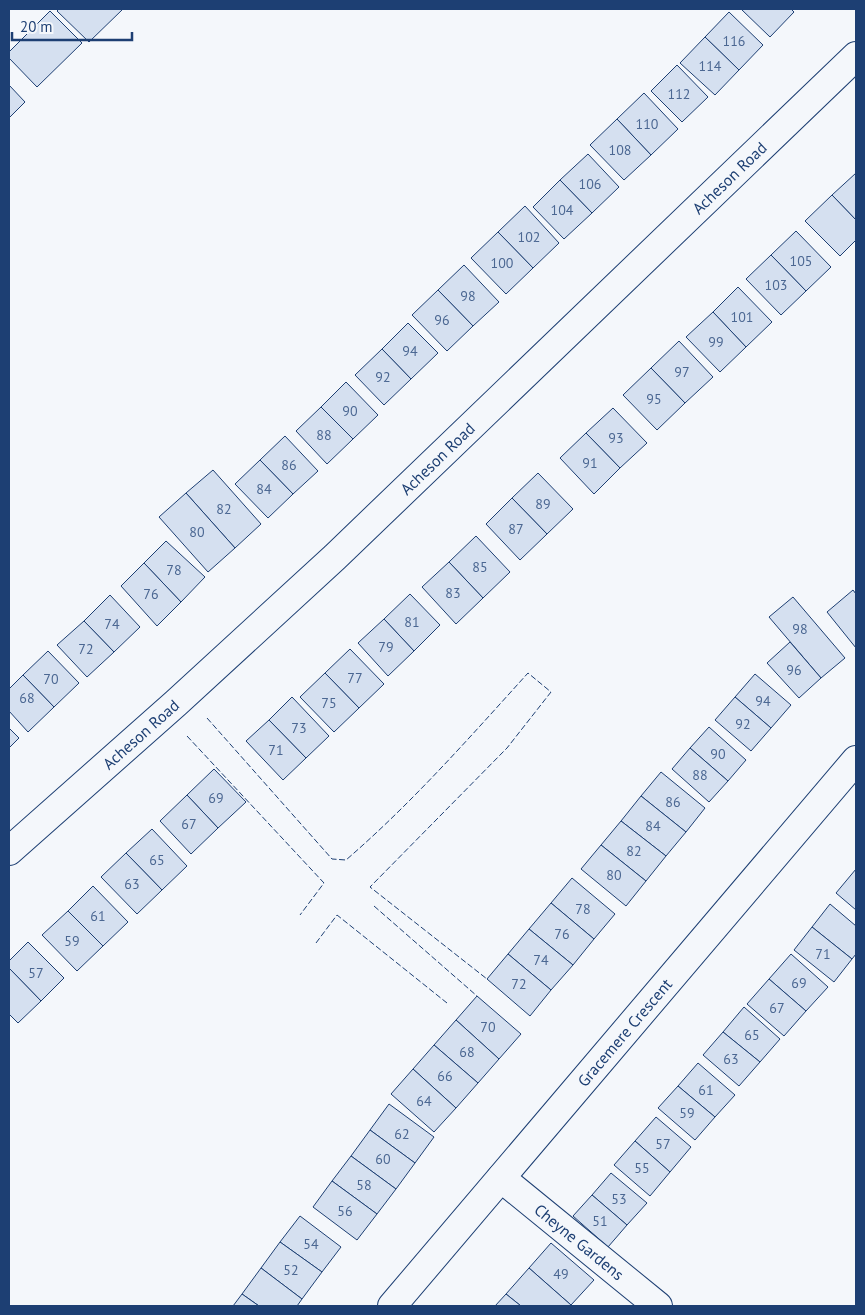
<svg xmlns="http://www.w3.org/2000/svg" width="865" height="1315" viewBox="0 0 865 1315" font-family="'PT Sans',sans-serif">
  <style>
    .building { fill: #d5e0f0; stroke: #1d3f73 }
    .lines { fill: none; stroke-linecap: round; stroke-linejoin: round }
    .minor-casing { stroke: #1d3f73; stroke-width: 30 }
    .minor { stroke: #f4f7fb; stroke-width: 28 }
    .fence { stroke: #1d3f73; stroke-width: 1; stroke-dasharray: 6 2.5; stroke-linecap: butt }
    .labels { text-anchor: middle; stroke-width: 4; stroke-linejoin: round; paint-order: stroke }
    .number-label { font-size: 14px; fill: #4b6792 }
    .street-label { font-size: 16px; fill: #1d3f73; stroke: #f4f7fb }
  </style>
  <rect width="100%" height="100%" fill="#f4f7fb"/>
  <g class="building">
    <path d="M59 9H123L89 42 57 11Z"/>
    <path d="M741 9H791L794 12 770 37Z"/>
    <path d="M50 11 82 43 37 87 9 58V52Z"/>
    <path d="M729 12 763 45 739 70 705 37Z"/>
    <path d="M705 37 739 70 715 95 680 63Z"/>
    <path d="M677 65 708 97 682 122 651 91Z"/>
    <path d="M9 85 25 102 9 118Z"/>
    <path d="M644 93 678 129 651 155 617 119Z"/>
    <path d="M617 119 651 155 624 180 590 145Z"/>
    <path d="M588 154 619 187 592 213 560 180Z"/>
    <path d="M856 173V220L832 195Z"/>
    <path d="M560 180 592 213 564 239 533 207Z"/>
    <path d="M832 195 856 220V240L840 256 805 221Z"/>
    <path d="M525 206 559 243 533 268 498 232Z"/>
    <path d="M796 231 831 267 806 291 771 255Z"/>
    <path d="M498 232 533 268 506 294 471 258Z"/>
    <path d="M771 255 806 291 781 315 746 279Z"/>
    <path d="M464 265 499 302 473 326 438 290Z"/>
    <path d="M738 287 772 322 746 347 713 312Z"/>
    <path d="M438 290 473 326 447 351 412 315Z"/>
    <path d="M713 312 746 347 720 372 686 337Z"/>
    <path d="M408 323 438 353 411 379 382 349Z"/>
    <path d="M679 341 713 377 685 403 651 368Z"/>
    <path d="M382 349 411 379 384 405 355 375Z"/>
    <path d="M651 368 685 403 657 430 623 395Z"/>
    <path d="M346 382 378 415 353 439 321 407Z"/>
    <path d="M321 407 353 439 327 464 296 431Z"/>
    <path d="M613 408 647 443 620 468 586 433Z"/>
    <path d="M586 433 620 468 594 494 560 458Z"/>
    <path d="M285 436 318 471 293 494 260 460Z"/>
    <path d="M260 460 293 494 268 518 235 484Z"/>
    <path d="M213 470 261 524 235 548 186 493Z"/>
    <path d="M538 473 573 509 547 534 512 498Z"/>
    <path d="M186 493 235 548 208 572 159 517Z"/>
    <path d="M512 498 547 534 520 560 486 524Z"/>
    <path d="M476 536 510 572 483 598 449 562Z"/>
    <path d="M166 541 205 577 181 602 144 563Z"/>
    <path d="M449 562 483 598 456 624 422 587Z"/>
    <path d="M144 563 181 602 157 626 121 586Z"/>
    <path d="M853 590 856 594V648L827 612Z"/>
    <path d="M410 594 440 625 414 651 384 619Z"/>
    <path d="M110 595 140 627 114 652 84 621Z"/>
    <path d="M793 597 845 658 821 678 769 617Z"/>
    <path d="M384 619 414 651 388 676 358 643Z"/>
    <path d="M84 621 114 652 87 677 57 645Z"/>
    <path d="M790 642 821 678 799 698 767 663Z"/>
    <path d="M350 649 384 684 359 708 325 673Z"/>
    <path d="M48 651 79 683 54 707 23 675Z"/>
    <path d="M325 673 359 708 334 732 300 697Z"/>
    <path d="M755 674 791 705 771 728 735 697Z"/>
    <path d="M23 675 54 707 28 732 9 711V689Z"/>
    <path d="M292 697 329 736 306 758 269 720Z"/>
    <path d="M735 697 771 728 751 751 715 720Z"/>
    <path d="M269 720 306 758 283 780 246 741Z"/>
    <path d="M709 727 746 760 728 781 690 748Z"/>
    <path d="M9 728 19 738 9 748Z"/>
    <path d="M690 748 728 781 709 802 672 769Z"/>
    <path d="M214 769 246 802 218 828 187 795Z"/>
    <path d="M661 772 705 808 686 832 641 796Z"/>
    <path d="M187 795 218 828 191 854 160 821Z"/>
    <path d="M641 796 686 832 666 856 621 821Z"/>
    <path d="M621 821 666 856 646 881 601 845Z"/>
    <path d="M152 829 187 866 162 890 126 853Z"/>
    <path d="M601 845 646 881 626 906 581 869Z"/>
    <path d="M126 853 162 890 137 914 101 877Z"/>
    <path d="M856 869V910L836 893Z"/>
    <path d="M572 878 615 914 594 939 551 903Z"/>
    <path d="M93 886 128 922 103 946 68 911Z"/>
    <path d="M551 903 594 939 573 965 529 929Z"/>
    <path d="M830 904 856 926V954L852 959 812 927Z"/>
    <path d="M68 911 103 946 77 971 42 935Z"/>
    <path d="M812 927 852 959 834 982 794 950Z"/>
    <path d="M529 929 573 965 551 990 508 954Z"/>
    <path d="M28 942 64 978 41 1001 9 968V961Z"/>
    <path d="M508 954 551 990 530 1016 487 979Z"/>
    <path d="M791 954 828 987 806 1011 769 979Z"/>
    <path d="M9 968 41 1001 18 1023 9 1014Z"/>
    <path d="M769 979 806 1011 784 1036 747 1004Z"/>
    <path d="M477 996 521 1034 499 1059 456 1020Z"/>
    <path d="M744 1007 780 1039 760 1062 723 1032Z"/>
    <path d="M456 1020 499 1059 478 1083 434 1045Z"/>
    <path d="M723 1032 760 1062 739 1086 703 1055Z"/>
    <path d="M434 1045 478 1083 456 1108 413 1069Z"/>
    <path d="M698 1063 735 1095 715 1117 678 1086Z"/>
    <path d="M413 1069 456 1108 434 1132 391 1094Z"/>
    <path d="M678 1086 715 1117 695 1140 658 1108Z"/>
    <path d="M389 1104 434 1137 415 1163 370 1130Z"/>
    <path d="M656 1117 691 1147 670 1172 635 1141Z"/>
    <path d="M370 1130 415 1163 396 1189 351 1156Z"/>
    <path d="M635 1141 670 1172 650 1196 614 1165Z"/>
    <path d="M351 1156 396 1189 377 1214 332 1181Z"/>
    <path d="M611 1173 647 1203 627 1225 592 1195Z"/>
    <path d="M332 1181 377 1214 357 1240 313 1207Z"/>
    <path d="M592 1195 627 1225 608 1247 573 1216Z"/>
    <path d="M300 1216 341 1247 322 1272 280 1242Z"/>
    <path d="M280 1242 322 1272 302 1299 261 1268Z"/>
    <path d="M551 1243 594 1280 571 1305 529 1268Z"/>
    <path d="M261 1268 302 1299 297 1306H259L242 1294Z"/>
    <path d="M529 1268 571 1305V1306H521L506 1294Z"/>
    <path d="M242 1294 259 1306H233Z"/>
    <path d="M506 1294 521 1306H495Z"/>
  </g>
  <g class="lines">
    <defs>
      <g id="minor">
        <path id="s1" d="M9 851 176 703 335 557 856 56"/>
        <path id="s2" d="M501 1178 658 1306"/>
        <path id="s3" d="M392 1306 856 760"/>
      </g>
    </defs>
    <use href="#minor" class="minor-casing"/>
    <use href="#minor" class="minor"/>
    <g class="fence">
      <path d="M207 718 332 859 346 860C412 803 470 737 528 673L551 692 507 748 370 887 487 979"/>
      <path d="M187 736 324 883 300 915"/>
      <path d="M374 906 477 996"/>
      <path d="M316 943 337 915 447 1003"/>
    </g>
  </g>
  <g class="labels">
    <g class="number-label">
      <text x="734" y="46">116</text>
      <text x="710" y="71">114</text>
      <text x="679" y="99">112</text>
      <text x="647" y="129">110</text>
      <text x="620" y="155">108</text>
      <text x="590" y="189">106</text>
      <text x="562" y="215">104</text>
      <text x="529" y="242">102</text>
      <text x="801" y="266">105</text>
      <text x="502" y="268">100</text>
      <text x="776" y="290">103</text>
      <text x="468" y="301">98</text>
      <text x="742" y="322">101</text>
      <text x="442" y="325">96</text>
      <text x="716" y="347">99</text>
      <text x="410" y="356">94</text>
      <text x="682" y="377">97</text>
      <text x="383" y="382">92</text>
      <text x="654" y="404">95</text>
      <text x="350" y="416">90</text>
      <text x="324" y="440">88</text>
      <text x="616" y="443">93</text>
      <text x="590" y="468">91</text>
      <text x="289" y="470">86</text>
      <text x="264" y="494">84</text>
      <text x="543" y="509">89</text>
      <text x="224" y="514">82</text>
      <text x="516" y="534">87</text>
      <text x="197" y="537">80</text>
      <text x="480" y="572">85</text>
      <text x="174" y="575">78</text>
      <text x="453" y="598">83</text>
      <text x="151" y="599">76</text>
      <text x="412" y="627">81</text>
      <text x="112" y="629">74</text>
      <text x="800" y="634">98</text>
      <text x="386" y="652">79</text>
      <text x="86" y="654">72</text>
      <text x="794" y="675">96</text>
      <text x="355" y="683">77</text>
      <text x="51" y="684">70</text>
      <text x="27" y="703">68</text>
      <text x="763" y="706">94</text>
      <text x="329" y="708">75</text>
      <text x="743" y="729">92</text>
      <text x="299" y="733">73</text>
      <text x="276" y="755">71</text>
      <text x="718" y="759">90</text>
      <text x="700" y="780">88</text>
      <text x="216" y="803">69</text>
      <text x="673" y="807">86</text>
      <text x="189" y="829">67</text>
      <text x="653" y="831">84</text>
      <text x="634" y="856">82</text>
      <text x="157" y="865">65</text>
      <text x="614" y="880">80</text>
      <text x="132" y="889">63</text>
      <text x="583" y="914">78</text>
      <text x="98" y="921">61</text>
      <text x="562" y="939">76</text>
      <text x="72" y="946">59</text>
      <text x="823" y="959">71</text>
      <text x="541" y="965">74</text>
      <text x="36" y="978">57</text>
      <text x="799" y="988">69</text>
      <text x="519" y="989">72</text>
      <text x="777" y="1013">67</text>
      <text x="488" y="1032">70</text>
      <text x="752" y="1040">65</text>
      <text x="467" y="1057">68</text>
      <text x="731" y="1064">63</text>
      <text x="445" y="1081">66</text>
      <text x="706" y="1095">61</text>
      <text x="424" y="1106">64</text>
      <text x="687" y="1118">59</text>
      <text x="402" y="1139">62</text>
      <text x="663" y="1149">57</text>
      <text x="383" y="1164">60</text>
      <text x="642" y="1173">55</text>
      <text x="364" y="1190">58</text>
      <text x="619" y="1204">53</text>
      <text x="345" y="1216">56</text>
      <text x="600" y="1226">51</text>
      <text x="311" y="1249">54</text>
      <text x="291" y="1275">52</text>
      <text x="561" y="1279">49</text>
    </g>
    <g class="street-label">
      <text dy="6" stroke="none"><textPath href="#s1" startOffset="986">Acheson Road</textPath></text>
      <text dy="6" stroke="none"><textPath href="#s1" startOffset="581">Acheson Road</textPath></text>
      <text dy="6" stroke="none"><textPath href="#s1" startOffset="176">Acheson Road</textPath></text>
      <text dy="6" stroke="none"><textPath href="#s3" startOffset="359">Gracemere Crescent</textPath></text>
      <text dy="6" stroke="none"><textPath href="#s2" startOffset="101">Cheyne Gardens</textPath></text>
    </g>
  </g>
  <rect width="865" height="1315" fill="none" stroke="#1d3f73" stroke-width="20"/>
  <path d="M12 32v8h120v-8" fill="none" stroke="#1d3f73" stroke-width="2.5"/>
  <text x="20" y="32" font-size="15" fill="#1d3f73" stroke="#f4f7fb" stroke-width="4" paint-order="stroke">20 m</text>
</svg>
